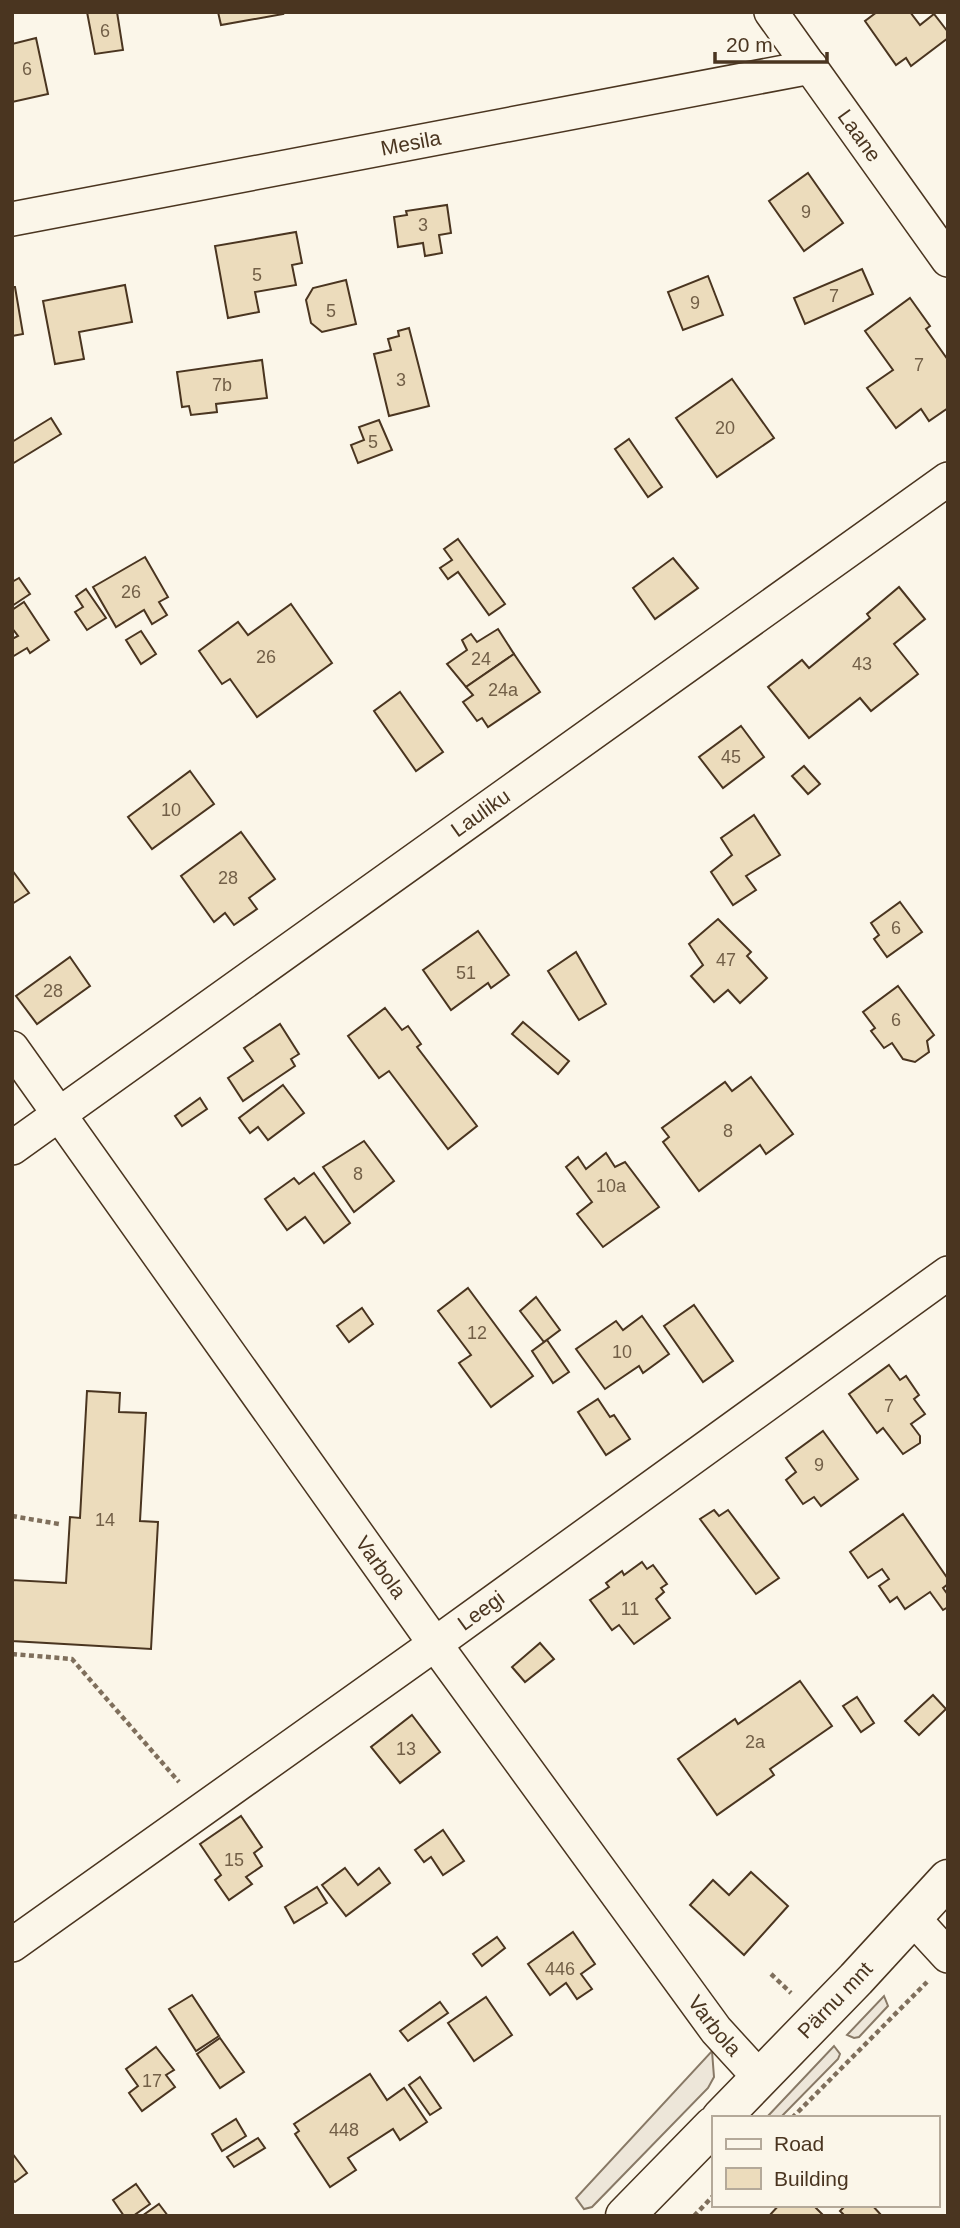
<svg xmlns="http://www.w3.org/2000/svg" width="960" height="2228" viewBox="0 0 960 2228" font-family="Helvetica,sans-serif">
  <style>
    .green { fill: #ede6d9; stroke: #887966; stroke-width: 2 }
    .building { fill: #ecdcbc; stroke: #4a3520; stroke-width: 2 }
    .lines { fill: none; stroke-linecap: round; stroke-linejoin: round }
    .minor-casing { stroke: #4a3520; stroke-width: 36 }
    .secondary-casing { stroke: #4a3520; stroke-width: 41 }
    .path { stroke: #7f6f5c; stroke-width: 4.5; stroke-dasharray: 5 3.5; stroke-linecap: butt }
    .minor { stroke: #fbf6e9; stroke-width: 33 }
    .secondary { stroke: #fbf6e9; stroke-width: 38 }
    .labels { text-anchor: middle; stroke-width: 5; stroke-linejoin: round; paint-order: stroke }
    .number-label { font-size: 18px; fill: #725f47 }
    .street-label { font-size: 21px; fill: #4a3520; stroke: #fbf6e9 }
  </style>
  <rect width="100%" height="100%" fill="#fbf6e9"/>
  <g class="green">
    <path d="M884 1996 888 2006 859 2037 854 2038 847 2035Z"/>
    <path d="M834 2046 840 2054 838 2059 780 2118H766Z"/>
    <path d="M712 2051 714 2077 708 2088 592 2207 584 2209 576 2198Z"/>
  </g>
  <g class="building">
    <path d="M87 12H117L123 50 95 54Z"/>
    <path d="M218 12H282L283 14 221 25Z"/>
    <path d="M877 12H910L920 25 934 14 948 32V38L911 66 906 58 896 65 865 21Z"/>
    <path d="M36 38 48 94 12 102V44Z"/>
    <path d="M808 173 843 223 804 251 769 201Z"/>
    <path d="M447 205 451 233 439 235 442 253 425 256 423 243 398 247 394 217 407 215 406 211Z"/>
    <path d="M296 232 302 263 292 265 296 285 255 292 259 312 228 318 215 246Z"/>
    <path d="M862 269 873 294 805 324 794 298Z"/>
    <path d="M708 276 723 315 683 330 668 292Z"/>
    <path d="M346 280 356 324 322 332 311 323 306 300 313 288Z"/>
    <path d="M125 285 132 322 79 332 84 359 55 364 43 301Z"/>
    <path d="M12 287H15L23 334 12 336Z"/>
    <path d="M910 298 930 326 926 329 948 360V408L929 421 921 409 896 428 867 388 893 370 865 331Z"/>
    <path d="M409 328 429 406 389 416 374 354 391 350 388 339 399 336 398 331Z"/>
    <path d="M262 360 267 398 216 404 217 412 191 415 189 406 182 407 177 372Z"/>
    <path d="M732 379 774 438 717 477 676 418Z"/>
    <path d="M51 418 61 434 12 464V442Z"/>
    <path d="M379 420 392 450 358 463 351 445 364 440 359 427Z"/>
    <path d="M629 439 662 487 648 497 615 449Z"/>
    <path d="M458 539 505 604 489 615 458 572 448 579 440 568 452 560 444 549Z"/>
    <path d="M145 557 168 597 159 602 167 615 152 624 144 610 116 627 93 587Z"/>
    <path d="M673 558 698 588 655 619 633 588Z"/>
    <path d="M19 578 30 594 12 606V582Z"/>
    <path d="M899 587 925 619 894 644 918 674 871 711 860 698 809 738 768 687 802 660 809 668 870 618 867 614Z"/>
    <path d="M86 589 106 618 87 630 75 612 83 607 76 596Z"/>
    <path d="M24 602 49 640 30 653 27 648 12 657V639L18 636 12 628V610Z"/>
    <path d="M291 604 332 663 257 717 230 679 222 684 199 651 238 622 248 635Z"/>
    <path d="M498 629 514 654 466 687 447 664 467 650 462 640 471 634 477 642Z"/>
    <path d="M141 631 156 654 141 664 126 640Z"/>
    <path d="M514 654 540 692 488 727 482 718 477 721 463 702 473 695 466 687Z"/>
    <path d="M400 692 443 752 416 771 374 711Z"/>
    <path d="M741 726 764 757 723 788 699 757Z"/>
    <path d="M804 766 820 784 808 794 792 776Z"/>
    <path d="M190 771 214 804 152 849 128 817Z"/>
    <path d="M754 815 780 855 746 876 756 890 733 905 711 872 732 855 721 838Z"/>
    <path d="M241 832 275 879 249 898 257 909 234 925 225 913 214 922 181 876Z"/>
    <path d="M12 870 29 893 12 904Z"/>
    <path d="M900 902 922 932 887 957 874 939 879 935 871 923Z"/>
    <path d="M718 919 751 952 747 956 767 978 740 1003 728 990 714 1002 691 976 703 965 689 944Z"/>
    <path d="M478 931 509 975 491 988 488 983 451 1010 423 970Z"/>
    <path d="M576 952 606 1004 579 1020 548 971Z"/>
    <path d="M70 957 90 986 37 1024 16 996Z"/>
    <path d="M898 986 934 1035 927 1041 929 1052 915 1062 903 1059 892 1043 884 1048 871 1031 875 1028 863 1012Z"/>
    <path d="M385 1008 402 1030 408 1026 421 1044 417 1047 477 1126 448 1149 389 1071 379 1078 348 1036Z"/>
    <path d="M523 1022 569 1061 558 1074 512 1034Z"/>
    <path d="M280 1024 299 1054 291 1059 295 1066 243 1101 228 1078 253 1061 244 1048Z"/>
    <path d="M751 1077 793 1134 766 1154 760 1145 699 1191 663 1142 669 1137 662 1128 725 1082 732 1091Z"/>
    <path d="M283 1085 304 1113 268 1140 258 1127 250 1133 239 1118Z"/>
    <path d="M200 1098 207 1109 182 1126 175 1116Z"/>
    <path d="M364 1141 394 1181 354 1212 323 1167Z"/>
    <path d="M606 1153 615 1167 625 1162 659 1207 603 1247 577 1214 592 1202 566 1167 578 1157 586 1169Z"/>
    <path d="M314 1173 350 1223 324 1243 305 1217 287 1230 265 1199 294 1178 299 1184Z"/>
    <path d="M468 1288 533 1376 491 1407 459 1363 471 1355 438 1311Z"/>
    <path d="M536 1297 560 1330 544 1342 520 1311Z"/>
    <path d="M694 1305 733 1361 703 1382 664 1326Z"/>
    <path d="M362 1308 373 1324 349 1342 337 1326Z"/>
    <path d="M642 1316 669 1354 643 1373 639 1366 605 1389 576 1349 616 1321 623 1330Z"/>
    <path d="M547 1340 569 1372 553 1383 532 1351Z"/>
    <path d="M889 1365 900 1380 906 1376 919 1395 914 1399 925 1414 911 1424 920 1436V1443L903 1454 883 1428 877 1433 849 1394Z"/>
    <path d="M87 1391 120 1393 119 1412 146 1413 140 1521 158 1522 151 1649 12 1641V1580L66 1583 70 1517 80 1518Z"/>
    <path d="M598 1399 610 1417 614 1415 630 1439 606 1455 578 1412Z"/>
    <path d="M823 1431 858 1479 821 1506 814 1497 803 1504 786 1480 796 1472 786 1458Z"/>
    <path d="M714 1510 719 1516 728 1510 779 1578 756 1594 700 1519Z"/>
    <path d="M903 1514 948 1579V1584L943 1588 948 1595V1607L943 1610 930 1592 905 1609 897 1597 890 1602 879 1586 889 1579 882 1569 868 1578 850 1552Z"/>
    <path d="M642 1562 647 1569 653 1565 667 1584 661 1588 664 1592 656 1599 670 1618 634 1644 619 1625 612 1630 590 1600 609 1587 606 1583 622 1571 624 1575Z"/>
    <path d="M540 1643 554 1659 525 1682 512 1667Z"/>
    <path d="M800 1681 832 1726 770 1769 774 1775 717 1815 678 1759 735 1719 738 1724Z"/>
    <path d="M933 1695 946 1709 919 1735 905 1721Z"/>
    <path d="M857 1697 874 1723 861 1732 843 1706Z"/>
    <path d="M412 1715 440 1752 400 1783 371 1747Z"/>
    <path d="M241 1816 262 1847 254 1853 262 1866 246 1877 252 1884 229 1900 215 1880 221 1875 200 1844Z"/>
    <path d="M443 1830 464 1861 443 1875 431 1857 424 1862 415 1850Z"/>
    <path d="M345 1868 358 1885 379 1868 390 1883 346 1916 322 1885Z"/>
    <path d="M751 1872 788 1906 744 1955 690 1905 713 1880 729 1895Z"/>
    <path d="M317 1887 327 1903 294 1923 285 1907Z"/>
    <path d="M573 1932 595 1964 581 1974 592 1989 577 1999 566 1983 550 1995 528 1964Z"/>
    <path d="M497 1937 505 1948 482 1966 473 1954Z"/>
    <path d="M192 1995 219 2036 196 2051 169 2009Z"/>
    <path d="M486 1997 512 2035 474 2061 448 2023Z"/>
    <path d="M440 2002 448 2013 408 2041 400 2031Z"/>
    <path d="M220 2038 244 2072 220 2088 197 2054Z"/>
    <path d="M156 2047 174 2070 166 2075 175 2087 142 2111 129 2093 138 2086 126 2069Z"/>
    <path d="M370 2074 387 2100 404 2088 427 2122 400 2140 393 2129 348 2158 356 2170 330 2187 295 2134 299 2131 294 2124Z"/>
    <path d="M420 2077 441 2108 430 2115 409 2085Z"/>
    <path d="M236 2119 246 2136 222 2151 212 2134Z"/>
    <path d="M258 2138 265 2148 234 2167 227 2157Z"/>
    <path d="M12 2153 27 2173 15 2182 12 2179Z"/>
    <path d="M136 2184 150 2204 133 2216H124L113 2200Z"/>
    <path d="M159 2204 168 2216H142Z"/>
    <path d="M779 2205H813L824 2216H769Z"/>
    <path d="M846 2205H872L882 2216H845L840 2211Z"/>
  </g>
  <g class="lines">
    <defs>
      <g id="minor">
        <path id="s1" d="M771 12 948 260"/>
        <path id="s2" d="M12 219 811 67"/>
        <path id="s3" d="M12 1048 435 1644 716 2030 760 2078"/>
        <path id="s4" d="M12 1148 948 479"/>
        <path d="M913 1918 948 1956"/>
        <path id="s5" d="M12 1945 435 1644 948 1273"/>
      </g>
      <g id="secondary">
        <path id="s6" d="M721 2118 856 1979 948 1879"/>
        <path d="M625 2216 713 2126"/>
      </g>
    </defs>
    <use href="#minor" class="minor-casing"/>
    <use href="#secondary" class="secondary-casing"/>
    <g class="path">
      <path d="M12 1516 59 1524"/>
      <path d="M12 1654 72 1659 179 1782"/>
      <path d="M771 1974 791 1993"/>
      <path d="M792 2118 927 1982"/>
      <path d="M694 2216 713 2196"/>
    </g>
    <use href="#minor" class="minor"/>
    <use href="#secondary" class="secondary"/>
  </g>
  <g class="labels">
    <g class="number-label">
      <text x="105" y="37">6</text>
      <text x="27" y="75">6</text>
      <text x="806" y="218">9</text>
      <text x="423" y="231">3</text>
      <text x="257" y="281">5</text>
      <text x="834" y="302">7</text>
      <text x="695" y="309">9</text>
      <text x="331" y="317">5</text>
      <text x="919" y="371">7</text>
      <text x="401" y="386">3</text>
      <text x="222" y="391">7b</text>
      <text x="725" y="434">20</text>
      <text x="373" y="448">5</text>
      <text x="131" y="598">26</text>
      <text x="266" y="663">26</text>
      <text x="481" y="665">24</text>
      <text x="862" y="670">43</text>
      <text x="503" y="696">24a</text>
      <text x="731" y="763">45</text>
      <text x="171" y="816">10</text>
      <text x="228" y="884">28</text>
      <text x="896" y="934">6</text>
      <text x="726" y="966">47</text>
      <text x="466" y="979">51</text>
      <text x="53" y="997">28</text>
      <text x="896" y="1026">6</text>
      <text x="728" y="1137">8</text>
      <text x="358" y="1180">8</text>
      <text x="611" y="1192">10a</text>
      <text x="477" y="1339">12</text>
      <text x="622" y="1358">10</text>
      <text x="889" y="1412">7</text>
      <text x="819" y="1471">9</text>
      <text x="105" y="1526">14</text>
      <text x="630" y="1615">11</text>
      <text x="755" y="1748">2a</text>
      <text x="406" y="1755">13</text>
      <text x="234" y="1866">15</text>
      <text x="560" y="1975">446</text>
      <text x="152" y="2087">17</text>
      <text x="344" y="2136">448</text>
    </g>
    <g class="street-label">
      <text dy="7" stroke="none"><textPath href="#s1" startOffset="152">Laane</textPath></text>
      <text dy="7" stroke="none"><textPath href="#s2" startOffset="406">Mesila</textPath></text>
      <text dy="7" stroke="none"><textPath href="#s4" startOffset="576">Lauliku</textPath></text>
      <text dy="7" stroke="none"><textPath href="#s3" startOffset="637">Varbola</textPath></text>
      <text dy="7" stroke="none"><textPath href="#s5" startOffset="576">Leegi</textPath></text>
      <text dy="7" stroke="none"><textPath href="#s6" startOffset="164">Pärnu mnt</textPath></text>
      <text dy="7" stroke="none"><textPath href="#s3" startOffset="1204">Varbola</textPath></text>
    </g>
  </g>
  <rect width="960" height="2228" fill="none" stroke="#4a3520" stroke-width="28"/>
  <rect x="712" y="2116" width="228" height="91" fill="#fbf6e9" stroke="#b4a999" stroke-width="2"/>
  <rect x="726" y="2139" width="35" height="10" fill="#fbf6e9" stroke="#b4a999" stroke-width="2"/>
  <text x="774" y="2151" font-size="21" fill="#4a3520">Road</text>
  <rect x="726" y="2168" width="35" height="21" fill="#ecdcbc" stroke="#b4a999" stroke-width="2"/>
  <text x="774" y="2186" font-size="21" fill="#4a3520">Building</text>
  <path d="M715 52v10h112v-10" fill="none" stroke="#4a3520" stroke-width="3.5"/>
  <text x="726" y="52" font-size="21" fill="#4a3520" stroke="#fbf6e9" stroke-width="5" paint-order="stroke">20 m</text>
</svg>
